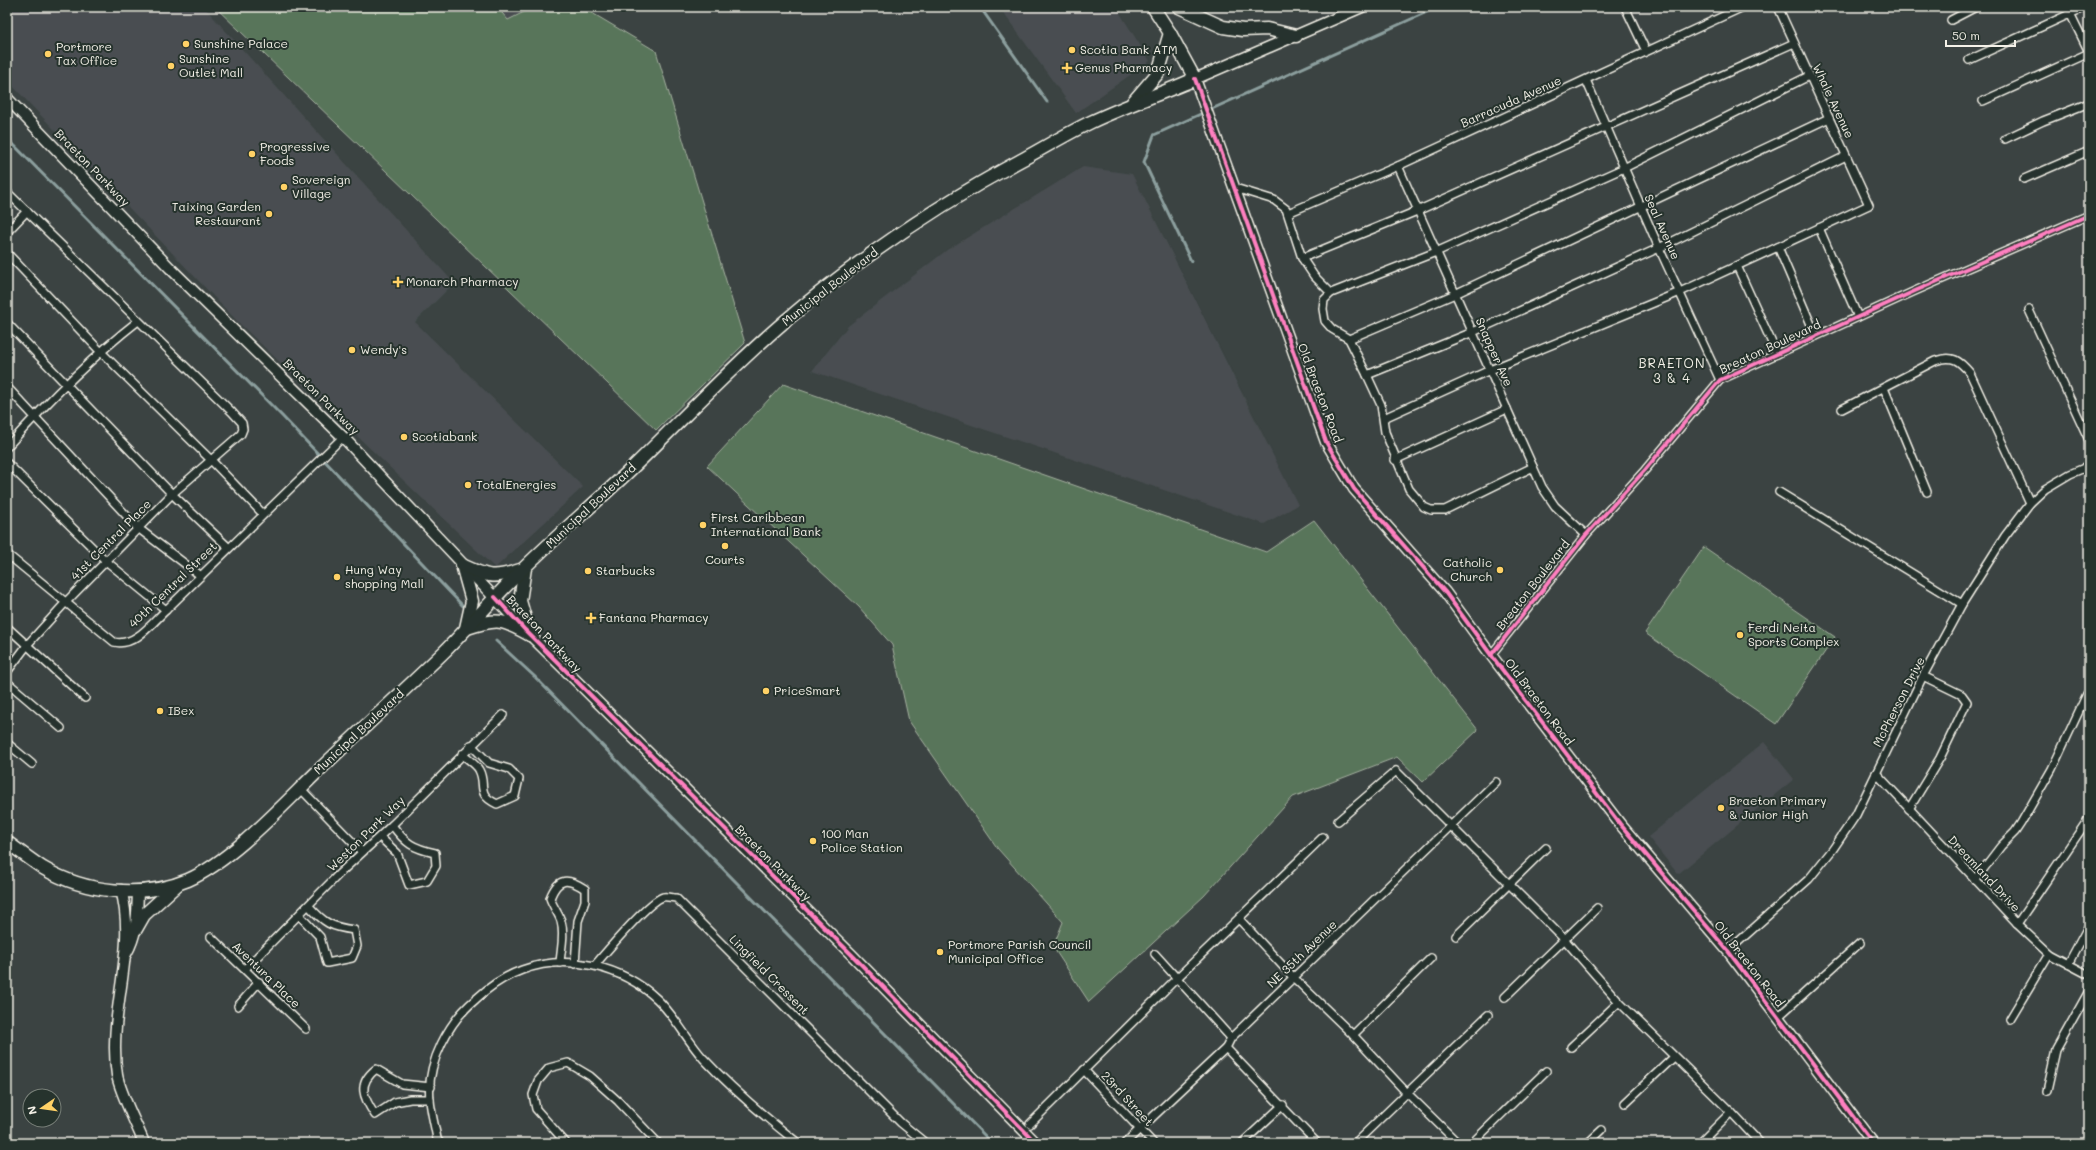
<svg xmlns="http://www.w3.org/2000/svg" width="2096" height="1150" viewBox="0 0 2096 1150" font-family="Mali,sans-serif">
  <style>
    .built { fill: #494e51 }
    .green { fill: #58745a; stroke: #a6b2a1 }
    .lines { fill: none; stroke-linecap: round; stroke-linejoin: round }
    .stream { stroke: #8c9f9e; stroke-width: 3 }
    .street-casing { stroke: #f4f1e8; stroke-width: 10 }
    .secondary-casing { stroke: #f4f1e8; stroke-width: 13 }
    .primary-casing { stroke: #f4f1e8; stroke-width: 15 }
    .street { stroke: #26332d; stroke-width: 7 }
    .secondary { stroke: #26332d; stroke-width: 10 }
    .primary { stroke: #26332d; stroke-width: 12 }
    .cycleway-casing { stroke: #26332d; stroke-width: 6 }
    .cycleway { stroke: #ff80c0; stroke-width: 4 }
    .poi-dot { fill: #ffd166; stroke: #26332d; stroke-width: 1.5 }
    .labels { text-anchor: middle; stroke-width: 4; stroke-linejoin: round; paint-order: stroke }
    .poi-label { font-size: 12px; fill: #f4f1e8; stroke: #26332d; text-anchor: start }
    .street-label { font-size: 12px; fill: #f4f1e8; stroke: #26332d }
    .neighbourhood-label { font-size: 13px; letter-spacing: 1px; fill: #f4f1e8; stroke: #26332d }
  </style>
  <rect width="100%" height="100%" fill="#3b4342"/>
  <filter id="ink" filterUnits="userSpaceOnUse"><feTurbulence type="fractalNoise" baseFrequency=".025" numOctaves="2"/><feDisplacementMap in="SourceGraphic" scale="8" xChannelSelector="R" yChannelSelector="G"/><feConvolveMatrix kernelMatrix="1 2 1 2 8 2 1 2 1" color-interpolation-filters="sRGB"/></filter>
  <g filter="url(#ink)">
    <g class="built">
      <path d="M7 7H204L454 283 415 322 583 487 495 568 238 322 7 80Z"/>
      <path d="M497 7H534L507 21Z"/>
      <path d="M999 7H1116L1150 61 1076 113Z"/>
      <path d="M1083 167 1132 174 1298 505 1264 524 812 371 848 326 947 250Z"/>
      <path d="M1764 742 1794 779 1678 874 1648 837Z"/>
    </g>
    <g class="green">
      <path d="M215 7H497L508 20 534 7H582L656 51 745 343 656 430Z"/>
      <path d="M783 384 1266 552 1314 520 1478 730 1423 782 1397 757 1293 797 1204 896 1089 1002 1053 947 1063 922 998 849 909 721 892 645 859 607 707 466Z"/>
      <path d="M1704 547 1835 637 1776 724 1645 633Z"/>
    </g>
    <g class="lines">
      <g class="stream">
        <path d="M980 7 1047 102"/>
        <path d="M7 138 282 416 463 606"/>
        <path d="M1191 261 1144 162 1154 135 1438 7"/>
        <path d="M496 641 534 676 992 1143"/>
      </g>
      <defs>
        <g id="street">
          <path d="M1625 7 1646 51"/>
          <path d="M2067 7 2089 52"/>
          <path d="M1951 20 1976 7"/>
          <path d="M1969 60 2085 7"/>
          <path d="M1586 80 1659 248 1720 380"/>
          <path d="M1983 101 2089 53"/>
          <path d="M2005 139 2043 121 2089 103"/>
          <path d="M1398 166 1542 487 1555 506 1586 535"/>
          <path d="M2024 179 2089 151"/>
          <path d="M1235 188 1274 200 1286 209 1302 258 1314 276 1331 293 1324 300 1323 309 1325 321 1332 329 1349 339 1367 375 1381 405 1385 432 1409 489 1424 507 1431 510H1445L1533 467"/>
          <path d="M7 192 232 412 242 423 243 429 241 434 172 494 66 602 28 644 7 672"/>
          <path d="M1288 213 1398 166 1743 7"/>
          <path d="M1819 228 1858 317"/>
          <path d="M7 232 27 211"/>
          <path d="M1778 247 1816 336"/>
          <path d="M7 253 100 351 211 460 263 514"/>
          <path d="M1302 258 1417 211 1794 43"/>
          <path d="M1737 266 1777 354"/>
          <path d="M1331 293 1436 252 1624 168 1809 76"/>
          <path d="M2029 310 2089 440"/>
          <path d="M7 323 172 494 228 547"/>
          <path d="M1349 339 1455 294 1829 118"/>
          <path d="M1367 375 1473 332 1659 248 1846 156"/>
          <path d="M7 387 138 528 201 576"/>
          <path d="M1884 388 1927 492"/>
          <path d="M1842 409 1935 361C1953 355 1959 360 1970 373L2030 503"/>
          <path d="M1384 418 1490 370 1680 292 1869 205 1778 7"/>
          <path d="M7 447C48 401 89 359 138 321"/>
          <path d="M1395 460 1507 409"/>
          <path d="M7 463 106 561 166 610"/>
          <path d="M1779 492 1962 604"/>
          <path d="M7 554 114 642C135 647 152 623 166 610L343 437"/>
          <path d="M7 627 85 698"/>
          <path d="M1491 655 1586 535 1645 470 1720 380 1915 291 2089 215"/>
          <path d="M7 682 61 728"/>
          <path d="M7 743 32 764"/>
          <path d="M462 754C467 759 476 764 479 770 487 785 475 794 497 804L515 796 519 779 509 769 489 763 471 745"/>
          <path d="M1876 773 2017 924 2049 954 2089 975"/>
          <path d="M301 789 362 852"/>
          <path d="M1909 809 1940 758 1967 702 1962 695 1923 676"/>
          <path d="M1338 821 1396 771 1565 940 1619 1002 1731 1112 1760 1143"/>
          <path d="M380 837 397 853 409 885 427 881 436 866 435 853C413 848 406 844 392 825"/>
          <path d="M1975 880 2001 846 2015 832 2021 823 2052 769 2087 694"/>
          <path d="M299 915 320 937 327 963 352 958 357 946 354 930C331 927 324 923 309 906"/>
          <path d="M1239 919 1294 978 1353 1035 1406 1092 1458 1143"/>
          <path d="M2017 924 2089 818"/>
          <path d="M1456 936 1546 848"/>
          <path d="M211 937 306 1029"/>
          <path d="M1728 951 1809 879 1833 849 1856 815 1923 676 1962 604 2005 536 2030 503 2045 489 2070 474 2089 466"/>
          <path d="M1155 954 1231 1038"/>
          <path d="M560 963C561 949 565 934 561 921 560 916 552 905 550 898 558 877 568 878 585 889V901L578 921 575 964"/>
          <path d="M2068 964 2089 925"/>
          <path d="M595 965C606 952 649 901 663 897 667 896 672 898 676 898L901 1123 923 1141 920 1143"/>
          <path d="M245 969 340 873 392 825 503 715"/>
          <path d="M1505 997 1597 908"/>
          <path d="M238 1006 259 982"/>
          <path d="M1778 1017 1860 943"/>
          <path d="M2010 1019 2049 954"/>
          <path d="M1353 1035 1431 958"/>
          <path d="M1571 1047 1619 1002"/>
          <path d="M1226 1048 1317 1143"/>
          <path d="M1084 1070 1153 1143"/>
          <path d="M2047 1090 2056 1050 2089 991"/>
          <path d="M430 1099H410L395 1102 375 1115C363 1097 357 1084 376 1069L402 1084 431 1087"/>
          <path d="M1625 1103 1674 1057"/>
          <path d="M1030 1124 1177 978 1323 837"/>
          <path d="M440 1143 437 1139C435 1126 431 1113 430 1100 426 1063 449 1021 476 999 489 987 505 976 522 970 567 953 622 966 657 999 675 1016 687 1040 703 1058 732 1089 765 1117 798 1143"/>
          <path d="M566 1143 536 1109 533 1095 538 1081 549 1068 568 1063 590 1076 618 1101 658 1143"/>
          <path d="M1125 1143 1226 1048 1231 1038 1496 782"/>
          <path d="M1242 1143 1283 1105"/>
          <path d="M1355 1143 1488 1015"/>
          <path d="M1472 1143 1546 1071"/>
          <path d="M1588 1143 1602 1130"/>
          <path d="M1700 1143 1731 1112"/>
        </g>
        <g id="secondary">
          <path d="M1362 7 1195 79 1326 442 1354 489 1445 592 1491 655 1620 824 1728 951 1873 1143"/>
          <path d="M7 98 170 268 343 437 525 630 852 955 1036 1143"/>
          <path d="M121 890C138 951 107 1013 117 1075 120 1093 137 1125 144 1143"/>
          <path d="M126 954C138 933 137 914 138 891"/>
        </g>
        <g id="primary">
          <path d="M1179 7 1223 27 1243 30 1267 29 1296 36"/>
          <path d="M1133 102 1158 73 1170 33"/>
          <path d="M462 565 472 601 466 628"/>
          <path d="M462 565C488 577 493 579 520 570"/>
          <path d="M525 568 520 601 530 635"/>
          <path d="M467 628C498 618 502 619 530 635"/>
          <path d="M7 842C19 851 31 860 43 868 85 893 143 899 188 880 231 861 280 808 314 775 357 733 402 693 445 651 468 628 489 603 512 580 548 543 589 509 627 473 679 423 729 369 784 322 858 259 939 204 1025 158 1047 146 1068 133 1091 122 1125 106 1160 94 1195 79L1170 33 1153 7"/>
          <path d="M136 929 144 915 178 884"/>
        </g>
      </defs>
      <use href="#street" class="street-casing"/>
      <use href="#secondary" class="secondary-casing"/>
      <use href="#primary" class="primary-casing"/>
      <use href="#street" class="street"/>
      <use href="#secondary" class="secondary"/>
      <use href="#primary" class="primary"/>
      <defs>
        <g id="cycleway">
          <path d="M1195 79 1326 442 1354 489 1445 592 1491 655 1620 824 1728 951 1873 1143"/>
          <path d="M495 597 525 630 852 955 1036 1143"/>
          <path d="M1491 655 1586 535 1645 470 1720 380 1915 291 2089 215"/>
        </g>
      </defs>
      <use href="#cycleway" class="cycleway-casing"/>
      <use href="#cycleway" class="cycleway"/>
    </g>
  </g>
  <g class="poi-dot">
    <circle cx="186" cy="44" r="4"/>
    <circle cx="1072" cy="50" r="4"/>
    <circle cx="48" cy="54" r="4"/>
    <circle cx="171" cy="66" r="4"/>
    <path d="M1065 62h4v4h4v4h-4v4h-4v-4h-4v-4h4z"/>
    <circle cx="252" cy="154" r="4"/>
    <circle cx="284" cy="187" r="4"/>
    <circle cx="269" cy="214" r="4"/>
    <path d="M396 276h4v4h4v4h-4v4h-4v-4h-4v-4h4z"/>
    <circle cx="352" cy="350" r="4"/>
    <circle cx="404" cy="437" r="4"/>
    <circle cx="468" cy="485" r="4"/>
    <circle cx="703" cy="525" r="4"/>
    <circle cx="725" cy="546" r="4"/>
    <circle cx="1500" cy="570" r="4"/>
    <circle cx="588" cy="571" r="4"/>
    <circle cx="337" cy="577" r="4"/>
    <path d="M589 612h4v4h4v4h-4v4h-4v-4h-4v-4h4z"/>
    <circle cx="1740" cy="635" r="4"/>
    <circle cx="766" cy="691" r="4"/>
    <circle cx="160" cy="711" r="4"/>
    <circle cx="1721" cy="808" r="4"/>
    <circle cx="813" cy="841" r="4"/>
    <circle cx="940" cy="952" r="4"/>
  </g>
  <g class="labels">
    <g class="poi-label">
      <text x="194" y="48">Sunshine Palace</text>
      <text x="56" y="51">Portmore<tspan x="56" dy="14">Tax Office</tspan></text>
      <text x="1080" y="54">Scotia Bank ATM</text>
      <text x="179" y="63">Sunshine<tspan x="179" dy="14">Outlet Mall</tspan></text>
      <text x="1075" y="72">Genus Pharmacy</text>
      <text x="260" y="151">Progressive<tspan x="260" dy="14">Foods</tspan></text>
      <text x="292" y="184">Sovereign<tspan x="292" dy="14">Village</tspan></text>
      <text x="261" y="211" text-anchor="end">Taixing Garden<tspan x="261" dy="14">Restaurant</tspan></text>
      <text x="406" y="286">Monarch Pharmacy</text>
      <text x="360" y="354">Wendy's</text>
      <text x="412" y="441">Scotiabank</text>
      <text x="476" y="489">TotalEnergies</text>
      <text x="711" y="522">First Caribbean<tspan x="711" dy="14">International Bank</tspan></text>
      <text x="725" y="564" text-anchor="middle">Courts</text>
      <text x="1492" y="567" text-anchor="end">Catholic<tspan x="1492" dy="14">Church</tspan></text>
      <text x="345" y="574">Hung Way<tspan x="345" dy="14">shopping Mall</tspan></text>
      <text x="596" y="575">Starbucks</text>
      <text x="599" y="622">Fantana Pharmacy</text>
      <text x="1748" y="632">Ferdi Neita<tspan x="1748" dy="14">Sports Complex</tspan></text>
      <text x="774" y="695">PriceSmart</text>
      <text x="168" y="715">IBex</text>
      <text x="1729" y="805">Braeton Primary<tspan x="1729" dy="14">&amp; Junior High</tspan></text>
      <text x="821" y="838">100 Man<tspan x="821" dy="14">Police Station</tspan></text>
      <text x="948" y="949">Portmore Parish Council<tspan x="948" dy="14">Municipal Office</tspan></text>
    </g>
    <g class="street-label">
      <text transform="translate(1833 101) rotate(65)" y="4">Whale Avenue</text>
      <text transform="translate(1511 102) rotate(-24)" y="4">Barracuda Avenue</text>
      <text transform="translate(92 168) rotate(46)" y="4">Braeton Parkway</text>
      <text transform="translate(1662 227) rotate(66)" y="4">Seal Avenue</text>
      <text transform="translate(830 287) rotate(-38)" y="4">Municipal Boulevard</text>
      <text transform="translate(1770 347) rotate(-25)" y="4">Breaton Boulevard</text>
      <text transform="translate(1494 352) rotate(66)" y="4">Snapper Ave</text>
      <text transform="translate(1320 393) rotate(69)" y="4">Old Braeton Road</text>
      <text transform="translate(321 397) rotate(45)" y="4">Braeton Parkway</text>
      <text transform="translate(591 506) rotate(-43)" y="4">Municipal Boulevard</text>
      <text transform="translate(111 540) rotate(-45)" y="4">41st Central Place</text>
      <text transform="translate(173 585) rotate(-44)" y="4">40th Central Street</text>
      <text transform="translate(1533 585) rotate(-52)" y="4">Breaton Boulevard</text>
      <text transform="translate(544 634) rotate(46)" y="4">Braeton Parkway</text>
      <text transform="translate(1539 702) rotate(53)" y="4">Old Braeton Road</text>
      <text transform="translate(1899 702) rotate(-63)" y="4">McPherson Drive</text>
      <text transform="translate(359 732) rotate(-43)" y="4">Municipal Boulevard</text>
      <text transform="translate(366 834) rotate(-44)" y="4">Weston Park Way</text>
      <text transform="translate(773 863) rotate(45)" y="4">Braeton Parkway</text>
      <text transform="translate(1984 874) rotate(47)" y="4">Dreamland Drive</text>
      <text transform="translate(1302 954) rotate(-44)" y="4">NE 35th Avenue</text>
      <text transform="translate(1749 964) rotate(52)" y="4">Old Braeton Road</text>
      <text transform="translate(266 975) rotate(44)" y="4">Aventura Place</text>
      <text transform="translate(769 975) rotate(45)" y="4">Lingfield Cressent</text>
      <text transform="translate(1127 1099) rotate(47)" y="4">23rd Street</text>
    </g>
    <g class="neighbourhood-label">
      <text x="1672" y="368">BRAETON<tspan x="1672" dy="15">3 &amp; 4</tspan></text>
    </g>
  </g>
  <rect width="2096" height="1150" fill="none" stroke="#26332d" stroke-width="24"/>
  <rect x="12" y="12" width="2072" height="1126" fill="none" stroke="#f4f1e8" stroke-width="1.5" filter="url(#ink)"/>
  <g transform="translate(42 1108) rotate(257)"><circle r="19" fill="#26332d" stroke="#787f78"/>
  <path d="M0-3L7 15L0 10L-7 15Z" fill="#ffd166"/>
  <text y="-6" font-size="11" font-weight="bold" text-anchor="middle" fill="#f4f1e8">N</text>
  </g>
  <path d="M1946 40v6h69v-6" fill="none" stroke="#f4f1e8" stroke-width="2"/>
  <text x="1952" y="40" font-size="12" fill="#f4f1e8" stroke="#26332d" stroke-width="3" paint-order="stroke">50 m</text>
</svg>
